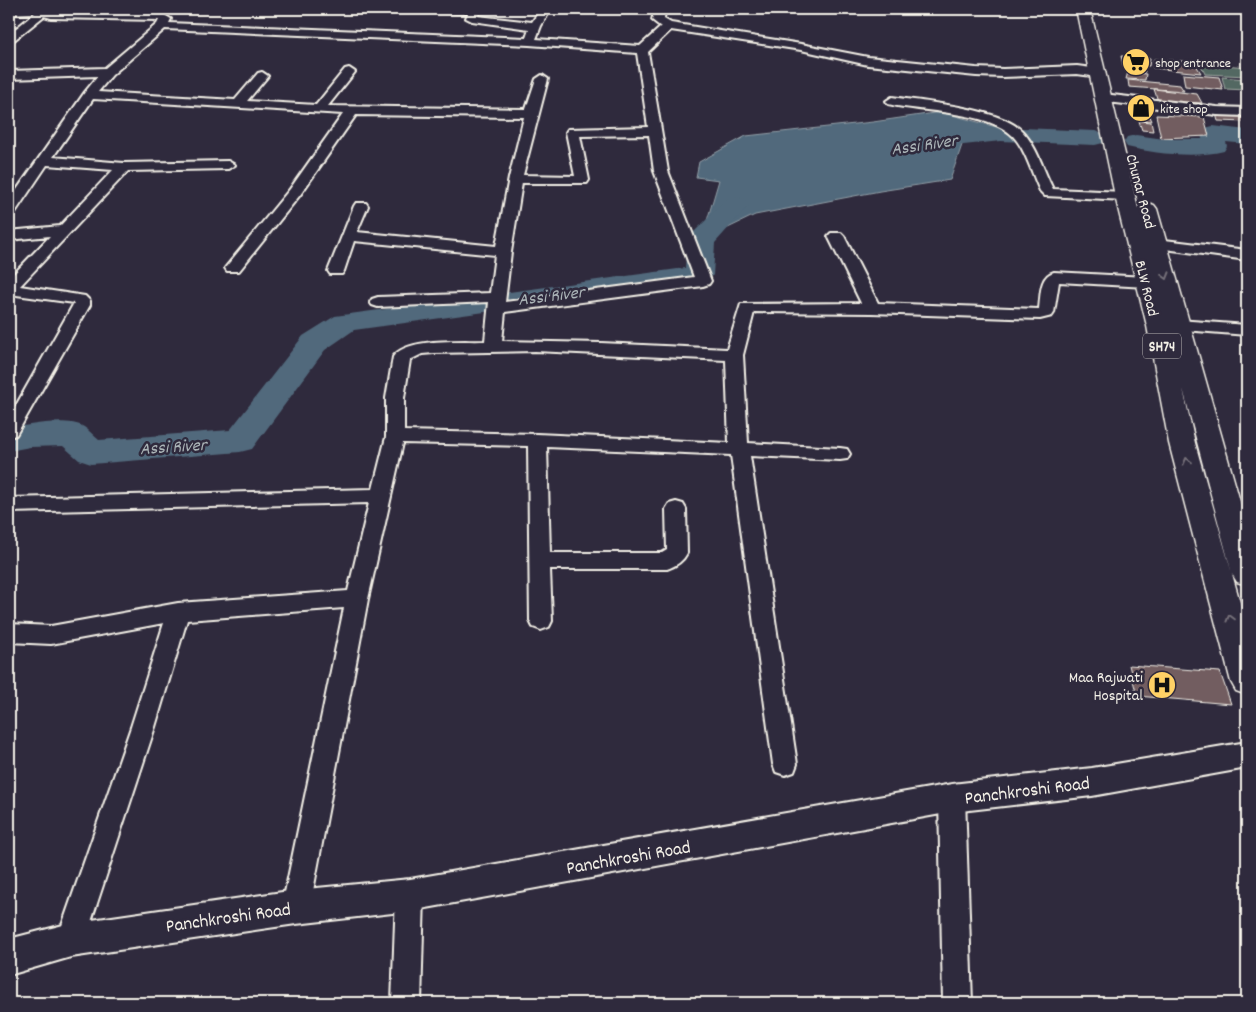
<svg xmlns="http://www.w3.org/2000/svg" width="1256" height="1012" viewBox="0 0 1256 1012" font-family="Dekko,sans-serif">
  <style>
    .green { fill: #536862; stroke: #a4aca5 }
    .water { fill: #51697b; stroke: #929fa7 }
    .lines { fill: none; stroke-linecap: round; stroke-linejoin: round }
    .river { fill: #51697b; fill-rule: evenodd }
    .building { fill: #725d60; stroke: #f4f1e8 }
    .minor-casing { stroke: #f4f1e8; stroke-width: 4 }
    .tertiary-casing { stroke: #f4f1e8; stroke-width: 4 }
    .primary-casing { stroke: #f4f1e8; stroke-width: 3 }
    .minor { fill: #2f2a3d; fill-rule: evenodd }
    .tertiary { fill: #2f2a3d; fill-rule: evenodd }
    .primary { fill: #2f2a3d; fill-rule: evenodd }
    .oneway { stroke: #747079 }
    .labels { text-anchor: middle; stroke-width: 5; stroke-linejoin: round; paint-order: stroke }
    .far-poi-label { font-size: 14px; fill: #f4f1e8; stroke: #2f2a3d; text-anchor: start }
    .shield { fill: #2f2a3d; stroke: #b9b5b5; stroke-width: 1 }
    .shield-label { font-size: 15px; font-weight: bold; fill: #f4f1e8 }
    .street-label { font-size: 16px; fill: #f4f1e8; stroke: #2f2a3d }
    .poi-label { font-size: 16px; fill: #f4f1e8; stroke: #2f2a3d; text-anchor: end }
    .water-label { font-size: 18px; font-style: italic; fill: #abb4b7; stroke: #2f2a3d }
    .near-street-label { font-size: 19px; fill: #f4f1e8; stroke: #2f2a3d }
  </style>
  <rect width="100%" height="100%" fill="#2f2a3d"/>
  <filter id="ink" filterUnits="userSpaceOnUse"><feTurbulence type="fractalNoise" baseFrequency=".02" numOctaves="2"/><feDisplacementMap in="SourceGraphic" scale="10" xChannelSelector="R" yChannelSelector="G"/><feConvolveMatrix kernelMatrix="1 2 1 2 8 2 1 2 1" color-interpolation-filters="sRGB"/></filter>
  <g filter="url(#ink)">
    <g class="green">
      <path d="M1200 63 1247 67V76L1205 74Z"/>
      <path d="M1222 77 1246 79 1247 90 1225 89Z"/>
    </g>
    <path class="water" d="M941 112 1000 128 963 142 950 180 880 191 755 215 701 241 719 180 696 177 699 162 746 136 873 122Z"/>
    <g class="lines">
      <g class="river">
        <path d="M1213 126 1247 130V144L1226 142 1227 146 1224 151C1196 158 1155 154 1127 147L1124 142 1127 137 1136 135 1164 139H1202L1201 133 1205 128Z"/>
        <path d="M1001 127 1095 131 1103 133 1107 138 1103 143 1095 145 1001 141 926 149 917 147 914 142 917 137 926 135Z"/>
        <path d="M736 197 745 199 749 205 715 243 713 275 709 281 354 330 325 350 252 449 240 452 91 464 79 460 63 446 30 447 9 451V429C26 425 68 417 84 427 89 430 94 436 99 440L230 430 303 336 335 316 685 268 687 241 691 235 727 199Z"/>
      </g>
    </g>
    <g class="building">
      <path d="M1121 56 1150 58 1149 66 1123 65Z"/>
      <path d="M1154 59 1194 62 1201 73 1153 68Z"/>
      <path d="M1126 66 1143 67 1145 72 1128 71Z"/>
      <path d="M1128 72 1146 74 1145 80 1126 79Z"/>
      <path d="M1183 74 1219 77 1223 90 1185 86Z"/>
      <path d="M1128 80 1180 85 1184 91 1129 87Z"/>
      <path d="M1154 89 1197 94 1202 103 1158 101Z"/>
      <path d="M1132 104 1149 105 1152 113 1133 111Z"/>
      <path d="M1137 113 1149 114 1152 121 1139 120Z"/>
      <path d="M1216 114H1247V122L1218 121Z"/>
      <path d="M1156 115 1204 117 1209 136 1161 138Z"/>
      <path d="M1139 121 1151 122 1153 131 1142 130Z"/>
      <path d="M1129 665 1220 672 1231 704 1137 696Z"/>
    </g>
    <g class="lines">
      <defs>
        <g id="minor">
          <path d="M9 9H43L52 12 161 13 171 19 169 23 526 38 529 29 472 21 466 18 468 13 442 12 437 9H480L478 16 532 22 541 9H551L541 26 536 39 640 46 661 27 652 20 655 9H665L664 19 671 23 801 44 868 57 976 68 1003 69 1077 66 1099 69 1105 73 1099 77 1077 74 1003 77 976 76 868 65 801 50 671 30 648 52 668 171 711 281 709 284 703 286 505 312 502 341 601 343 727 349 741 304 861 303 828 236 831 233H841L844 236 878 303 1039 309C1041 296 1039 276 1054 272L1146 277 1152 279 1154 282 1152 285 1146 287 1059 282 1054 313 1052 316 1040 319 872 313 754 312 743 355 748 443 840 448 847 449 850 454 847 459 840 460 750 456 797 764 794 772 785 775 776 772 773 764 731 455 547 447 550 553H662L667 550 666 509 669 504 676 502 683 504 686 509 687 553C683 561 676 566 667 569H550L552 621 549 627 541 630 533 627 530 621 528 446 403 443 368 599 310 907 306 916 296 920 286 916 282 907 344 608 187 620 155 727 85 940 81 950 71 954 61 950 57 940 131 727 164 623 51 644 9 642V624L51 626 178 603 348 591 369 503 9 512V498L373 489 386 437V398L393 357C407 337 463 342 485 341L489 302 378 307 372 305 370 302 372 299 378 297 490 293 495 255 354 241 344 271 342 274H330L328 271 354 206 356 203H366L368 206 357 232 496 246 509 178 524 117 356 115 300 195 239 271H227L225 268 290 189 343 114 93 99 53 157 124 163 228 161 235 165 228 169 128 171 20 286 85 296 90 301V305L16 435 9 437V408L14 409 74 303 9 294V279L50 236 9 240V231L60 226 113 170 47 165 14 214 9 215V201L85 92 98 76 9 79V71L105 68 157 24 159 20 51 18 44 16 13 41 9 42V34L35 13 9 14ZM165 29 529 45 637 53 648 127 568 129 566 132 575 176 523 175 548 79 542 75 536 79 526 109 328 106 355 72 349 68 345 69 316 105 247 101 268 76 262 72 258 73 235 100 98 92 112 75ZM649 135 654 171 694 277 505 302 511 252 522 183H587L589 180 580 136ZM535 351 726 360 729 443 537 434 404 431V398L410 360 422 354 434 353Z"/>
          <path d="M1103 94 1217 107 1247 108V116L1217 115 1099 101 1097 98 1099 95Z"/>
          <path d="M892 97C924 102 1000 108 1022 131 1037 146 1043 170 1053 189L1125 192 1130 193 1132 196 1130 199 1125 200 1045 196 1040 191C1032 174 1026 150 1013 136 988 111 921 112 888 104L886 101Z"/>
          <path d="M1140 237 1247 250V260L1135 245 1132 242 1135 239Z"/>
          <path d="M1164 319 1247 325V335L1158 328 1156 324 1158 320Z"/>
          <path d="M952 787 961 790 965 798 972 1003H943L939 798 943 790Z"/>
          <path d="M410 882 420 886 424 895 421 1003H392L396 895 400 886Z"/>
        </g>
        <path id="tertiary" d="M1247 742V768L1092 796 952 812 410 911 296 924 71 957 9 975V939L71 923 296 890 410 879 952 784 1092 768Z"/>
        <path id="primary" d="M1076 9H1090L1138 208 1140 205 1147 203 1154 205 1157 209 1247 526V585L1237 582 1232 574 1183 389 1195 443 1247 627V695L1236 691 1231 682 1169 443 1147 326 1115 196Z"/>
      </defs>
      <use href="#minor" class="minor-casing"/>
      <use href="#tertiary" class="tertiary-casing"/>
      <use href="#primary" class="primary-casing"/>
      <use href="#minor" class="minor"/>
      <use href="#tertiary" class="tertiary"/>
      <use href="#primary" class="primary"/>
    </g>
    <defs><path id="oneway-chevron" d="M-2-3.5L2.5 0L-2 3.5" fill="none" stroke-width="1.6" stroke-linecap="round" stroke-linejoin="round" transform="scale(1.25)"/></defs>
    <g class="oneway">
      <use href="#oneway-chevron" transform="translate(1166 276) rotate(74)"/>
      <use href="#oneway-chevron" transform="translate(1187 461) rotate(-105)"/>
      <use href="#oneway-chevron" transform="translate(1230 618) rotate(-105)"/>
    </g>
  </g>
  <defs>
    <symbol id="supermarket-disc" viewBox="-11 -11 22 22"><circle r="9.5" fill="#ffd166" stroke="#2f2a3d"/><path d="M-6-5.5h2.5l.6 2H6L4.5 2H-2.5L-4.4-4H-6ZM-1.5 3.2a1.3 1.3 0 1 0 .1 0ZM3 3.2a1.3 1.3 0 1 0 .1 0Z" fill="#111"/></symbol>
    <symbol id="shop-disc" viewBox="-11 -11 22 22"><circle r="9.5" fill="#ffd166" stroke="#2f2a3d"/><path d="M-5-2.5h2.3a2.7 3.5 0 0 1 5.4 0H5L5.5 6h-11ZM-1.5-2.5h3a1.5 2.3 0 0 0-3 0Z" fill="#111"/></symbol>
    <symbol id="hospital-disc" viewBox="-11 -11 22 22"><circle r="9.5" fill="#ffd166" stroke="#2f2a3d"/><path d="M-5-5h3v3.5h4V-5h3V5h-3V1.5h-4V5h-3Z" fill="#111"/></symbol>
  </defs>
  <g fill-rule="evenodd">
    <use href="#supermarket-disc" x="1120" y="46" width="32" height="32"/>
    <use href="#shop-disc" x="1125" y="92" width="32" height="32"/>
    <use href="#hospital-disc" x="1146" y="669" width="32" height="32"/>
  </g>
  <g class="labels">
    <g class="far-poi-label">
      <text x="1155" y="67">shop entrance</text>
      <text x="1160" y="113">kite shop</text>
    </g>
    <rect class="shield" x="1143" y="333.5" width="38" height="25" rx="4"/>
    <g class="shield-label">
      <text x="1162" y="351">SH74</text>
    </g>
    <g class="street-label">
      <text transform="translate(1142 191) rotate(75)" y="6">Chunar Road</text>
      <text transform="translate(1148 288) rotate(76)" y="6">BLW Road</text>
    </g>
    <g class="poi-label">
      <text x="1143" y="682">Maa Rajwati<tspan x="1143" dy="18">Hospital</tspan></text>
    </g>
    <g class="water-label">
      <text transform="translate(924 144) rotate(-8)" y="6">Assi River</text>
      <text transform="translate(551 295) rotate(-7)" y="6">Assi River</text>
      <text transform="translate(173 446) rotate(-4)" y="6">Assi River</text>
    </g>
    <g class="near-street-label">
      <text transform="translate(1027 789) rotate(-7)" y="7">Panchkroshi Road</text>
      <text transform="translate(628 856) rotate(-10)" y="7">Panchkroshi Road</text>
      <text transform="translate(228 916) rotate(-8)" y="7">Panchkroshi Road</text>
    </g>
  </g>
  <rect width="1256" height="1012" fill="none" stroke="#2f2a3d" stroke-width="30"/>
  <rect x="15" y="15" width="1226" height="982" fill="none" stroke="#f4f1e8" stroke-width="2" filter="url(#ink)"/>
</svg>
